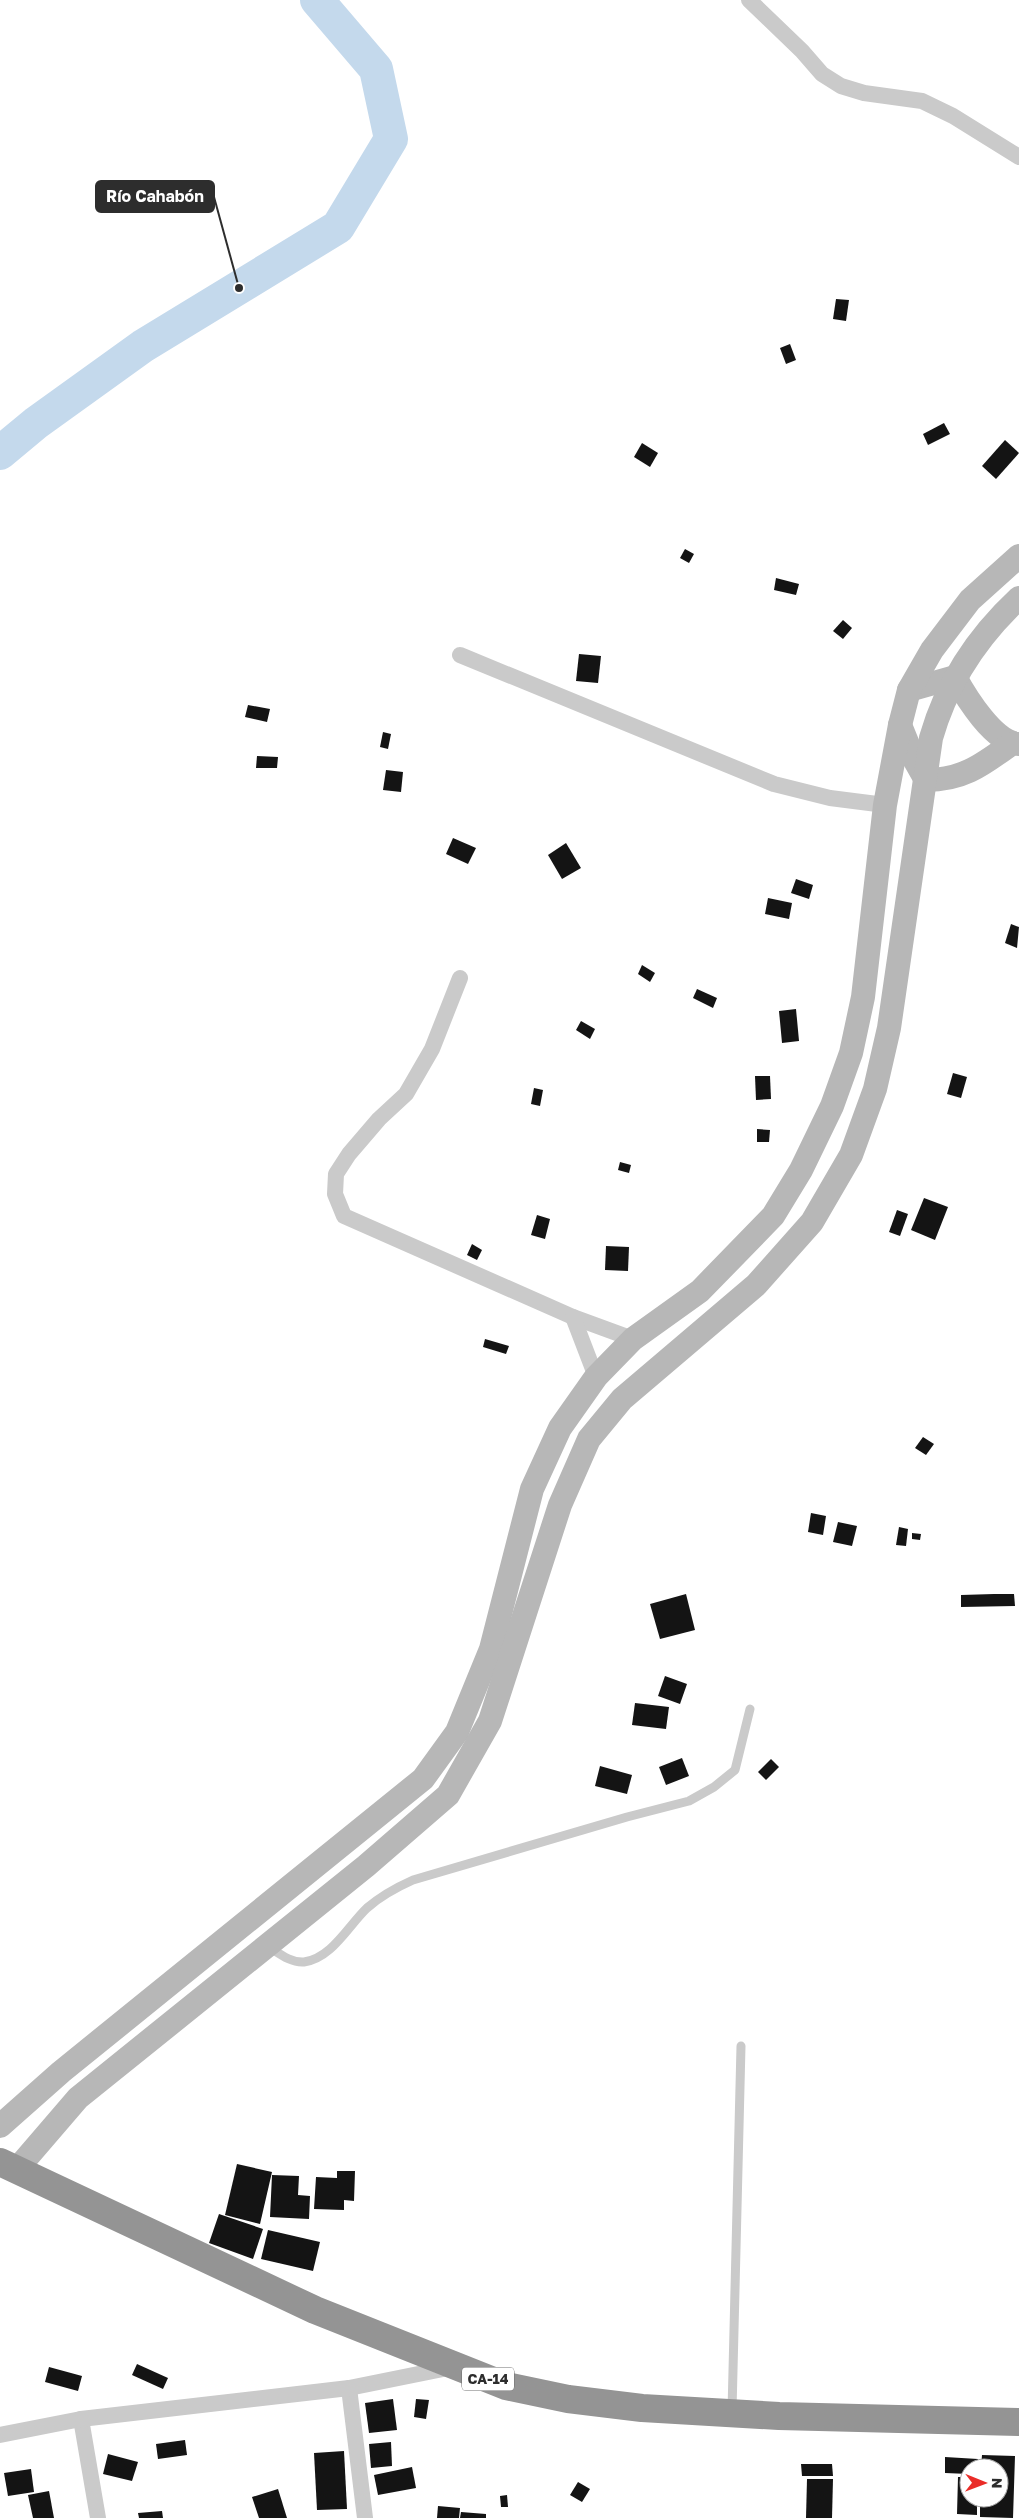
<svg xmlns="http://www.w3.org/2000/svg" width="1019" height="2518" viewBox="0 0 1019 2518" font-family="'Golos Text',sans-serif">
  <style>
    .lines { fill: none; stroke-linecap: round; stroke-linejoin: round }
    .river { stroke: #c4d9ec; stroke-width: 34 }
    .building { fill: #141414 }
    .lane { stroke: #cacaca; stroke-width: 9 }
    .street { stroke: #cacaca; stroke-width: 16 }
    .secondary { stroke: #b7b7b7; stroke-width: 24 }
    .highway { stroke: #949494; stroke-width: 28 }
    .labels { text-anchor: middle; stroke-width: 5; stroke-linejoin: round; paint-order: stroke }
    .shield { fill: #fff; stroke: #6c6c6c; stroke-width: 1 }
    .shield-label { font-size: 14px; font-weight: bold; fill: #2d2d2d }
    .leader { fill: none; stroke: #2d2d2d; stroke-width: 2 }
    .callout-dot { fill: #2d2d2d; stroke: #fff; stroke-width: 2 }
    .callout { fill: #2d2d2d; stroke: #2d2d2d; stroke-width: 2 }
    .callout-label { font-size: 16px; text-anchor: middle; font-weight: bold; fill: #fff }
  </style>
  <rect width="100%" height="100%" fill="#fff"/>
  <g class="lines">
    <path class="river" d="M0 453 36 423 143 346 338 227 391 139 376 69 317 0"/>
  </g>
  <g class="building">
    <path d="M836 299 849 300 846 321 833 319Z"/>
    <path d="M790 344 796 360 786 364 780 348Z"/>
    <path d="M944 423 950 434 928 445 923 434Z"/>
    <path d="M1005 440 1019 453 996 479 982 466Z"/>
    <path d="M642 443 658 453 650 467 634 457Z"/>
    <path d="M685 549 694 554 689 563 680 558Z"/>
    <path d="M776 578 799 584 796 595 774 590Z"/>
    <path d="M843 620 852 628 843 639 833 631Z"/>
    <path d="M579 654 601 656 598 683 576 681Z"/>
    <path d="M248 705 270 709 267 722 245 717Z"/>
    <path d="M383 732 391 734 388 749 380 747Z"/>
    <path d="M257 756 278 757 277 768H256Z"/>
    <path d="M386 770 403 772 401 792 383 790Z"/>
    <path d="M453 838 476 848 468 864 446 854Z"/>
    <path d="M566 843 581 868 562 879 548 855Z"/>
    <path d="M796 879 813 885 809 899 791 893Z"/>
    <path d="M768 898 792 903 789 919 765 914Z"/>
    <path d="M1011 924 1019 927 1017 948 1005 943Z"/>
    <path d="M642 965 655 973 650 982 638 974Z"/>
    <path d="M697 989 717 998 713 1008 693 998Z"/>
    <path d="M796 1009 799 1041 782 1043 779 1011Z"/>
    <path d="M581 1021 595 1029 590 1039 576 1030Z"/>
    <path d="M953 1073 967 1077 961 1098 947 1094Z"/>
    <path d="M755 1076H770L771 1099 756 1100Z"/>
    <path d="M534 1088 543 1090 540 1106 531 1104Z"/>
    <path d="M757 1129 770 1130 769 1142H757Z"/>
    <path d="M620 1162 631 1165 629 1173 618 1170Z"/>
    <path d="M924 1198 948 1207 935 1240 911 1230Z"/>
    <path d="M897 1210 908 1214 900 1236 889 1232Z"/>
    <path d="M537 1215 550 1219 545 1239 531 1235Z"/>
    <path d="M472 1244 482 1250 477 1260 467 1255Z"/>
    <path d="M606 1246 629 1247 628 1271 605 1270Z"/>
    <path d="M485 1339 509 1346 506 1354 483 1347Z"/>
    <path d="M923 1437 934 1444 926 1455 915 1448Z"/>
    <path d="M811 1513 826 1516 823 1535 808 1532Z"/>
    <path d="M838 1522 857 1526 852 1546 833 1542Z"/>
    <path d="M899 1527 908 1529 906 1546 896 1545Z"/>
    <path d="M912 1533 921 1534 920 1540 912 1539Z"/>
    <path d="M686 1594 695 1630 660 1639 650 1604Z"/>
    <path d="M994 1594H1014L1015 1606 961 1607V1595Z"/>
    <path d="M665 1676 687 1684 680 1704 658 1696Z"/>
    <path d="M635 1703 669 1707 666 1729 632 1725Z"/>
    <path d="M682 1758 689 1776 666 1785 659 1767Z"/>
    <path d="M771 1759 779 1767 766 1780 758 1772Z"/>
    <path d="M600 1766 632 1775 627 1794 595 1786Z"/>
    <path d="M237 2164 272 2172 260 2224 225 2215Z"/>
    <path d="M337 2171H355L354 2201 344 2200V2210L314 2209 316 2177 337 2178Z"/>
    <path d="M272 2175 299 2176 298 2195 310 2196 309 2219 270 2217Z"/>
    <path d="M219 2214 263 2229 253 2259 209 2243Z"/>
    <path d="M268 2230 320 2242 313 2271 261 2259Z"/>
    <path d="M137 2364 168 2378 163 2389 132 2375Z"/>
    <path d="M49 2367 82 2376 78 2391 45 2382Z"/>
    <path d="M393 2399 397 2430 369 2433 365 2403Z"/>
    <path d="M416 2399 429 2400 426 2419 414 2417Z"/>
    <path d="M185 2440 187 2455 158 2459 156 2444Z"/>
    <path d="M391 2442 392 2466 371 2468 369 2444Z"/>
    <path d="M344 2451 347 2509 317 2510 314 2453Z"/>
    <path d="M108 2454 138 2462 132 2481 103 2474Z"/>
    <path d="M982 2455 1015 2456 1013 2518 980 2517V2498H999V2468H981Z"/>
    <path d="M945 2457 978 2459 977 2468H969V2474L945 2473Z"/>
    <path d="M801 2464H832L833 2476H802Z"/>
    <path d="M412 2467 416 2488 378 2495 374 2475Z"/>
    <path d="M31 2469 34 2492 8 2496 4 2473Z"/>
    <path d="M958 2477H969V2498H977V2515L957 2514Z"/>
    <path d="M807 2479H833L832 2518H806Z"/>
    <path d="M578 2482 590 2489 582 2502 570 2495Z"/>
    <path d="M278 2489 287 2518H259L252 2497Z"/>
    <path d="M49 2491 54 2518H33L28 2495Z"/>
    <path d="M507 2495 508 2507H501L500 2496Z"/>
    <path d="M438 2506 460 2508 459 2518H437Z"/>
    <path d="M162 2511 163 2518H139L138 2513Z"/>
    <path d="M461 2512 486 2514V2518H460Z"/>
  </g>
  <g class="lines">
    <g class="lane">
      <path d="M269 1947C280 1954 291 1963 304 1962 332 1958 348 1926 367 1908 382 1895 395 1888 413 1880L627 1817 689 1801 714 1787 735 1770 750 1709"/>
      <path d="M732 2411 741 2046"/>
    </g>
    <g class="street">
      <path d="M749 0 802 51 822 74 841 86 864 93 922 101 953 116 1019 157"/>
      <path d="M460 655 774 784 830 798 885 805"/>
      <path d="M460 978 432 1049 406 1094 379 1119 349 1154 336 1174 335 1194 344 1216 573 1317 633 1339"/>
      <path d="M573 1317 596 1377"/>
      <path d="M349 2388 365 2518"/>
      <path d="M81 2419 98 2518"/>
      <path d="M0 2435 81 2419 349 2388 453 2367"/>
    </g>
    <g class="secondary">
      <path d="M909 690 955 677C966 697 994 743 1019 744"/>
      <path d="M900 725 913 757 926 780C963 780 982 765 1011 744"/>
      <path d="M0 2126 61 2072 423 1779 457 1732 491 1649 532 1489 560 1428 596 1377 633 1339 700 1291 773 1216 801 1170 832 1106 851 1053 863 997 885 805 900 725 909 690 932 650 970 600 1019 556"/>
      <path d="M17 2169 78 2098 366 1866 448 1795 490 1721 560 1505 589 1439 622 1399 756 1285 812 1222 851 1155 875 1089 889 1028 931 738C947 682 977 637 1019 598"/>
    </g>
    <path class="highway" d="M0 2162 315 2310 506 2386 568 2399 642 2408 779 2416 1019 2422"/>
  </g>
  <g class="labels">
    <rect class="shield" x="462" y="2367.5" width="52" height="23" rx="4"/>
    <g class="shield-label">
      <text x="488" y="2384">CA-14</text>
    </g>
  </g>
  <path class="leader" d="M239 288L214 197"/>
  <circle class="callout-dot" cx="239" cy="288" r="5"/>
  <rect class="callout" x="96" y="181" width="118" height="31" rx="5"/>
  <g class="callout-label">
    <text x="155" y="202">Río Cahabón</text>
  </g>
  <g transform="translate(984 2483) rotate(91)"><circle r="24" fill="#ffffff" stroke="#ababab"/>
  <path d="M0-4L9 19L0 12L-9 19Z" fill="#ea2c28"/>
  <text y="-8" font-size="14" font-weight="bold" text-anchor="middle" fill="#2d2d2d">N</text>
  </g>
</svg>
